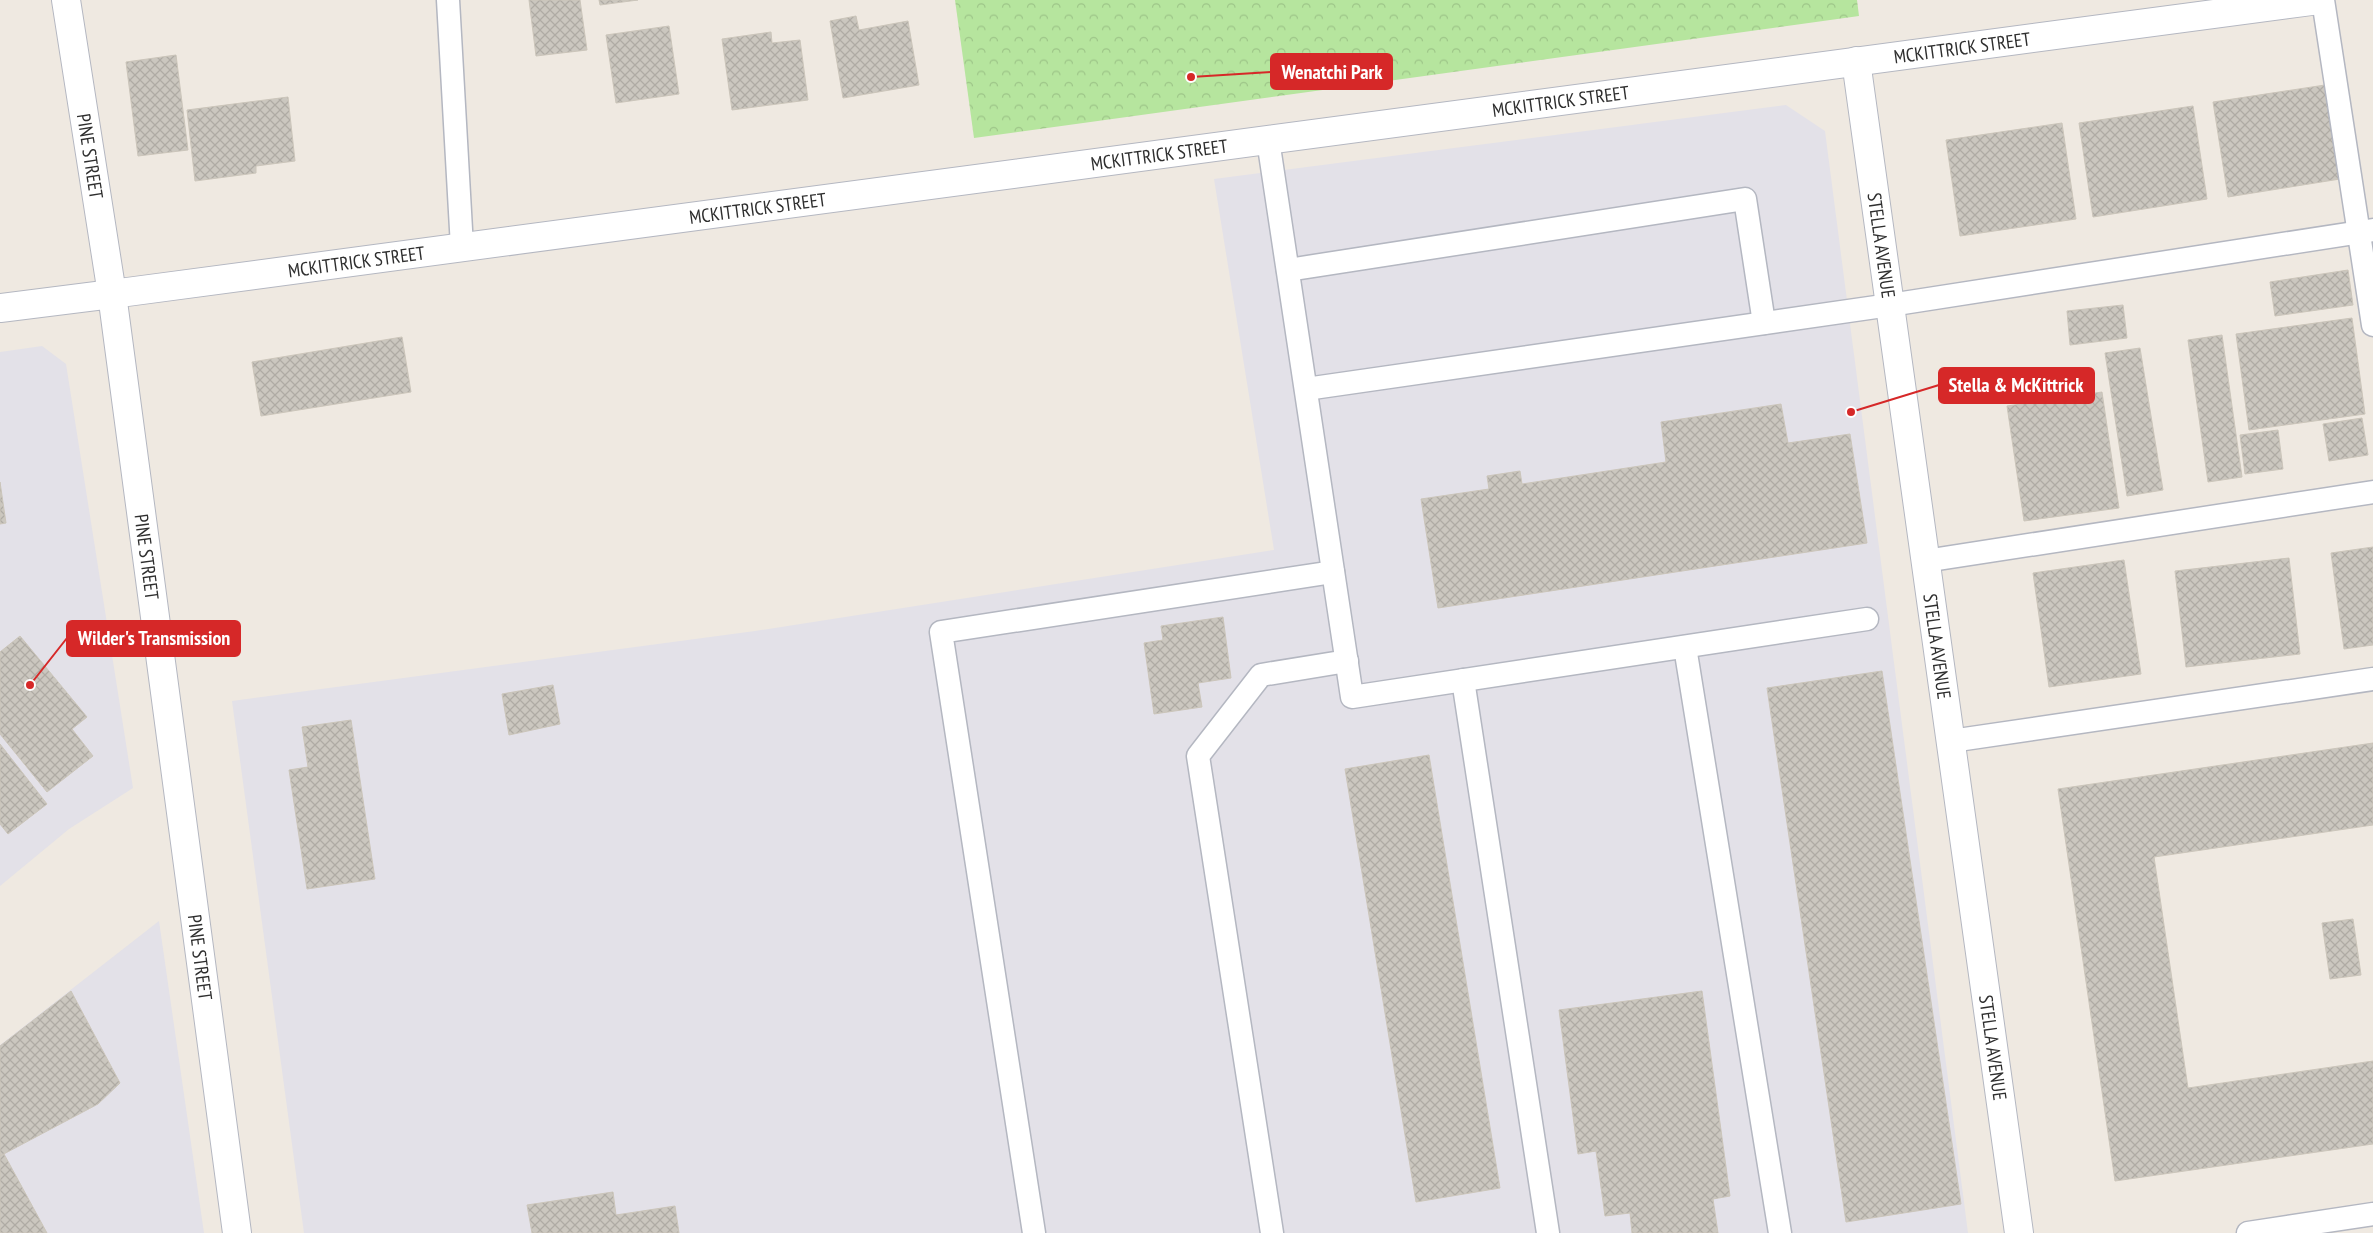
<svg xmlns="http://www.w3.org/2000/svg" width="2373" height="1233" viewBox="0 0 2373 1233" font-family="'PT Sans Narrow',sans-serif">
  <style>
    .industrial { fill: #e3e1e8 }
    .park { fill: url(#park-crowns) }
    .building { fill: url(#building-cross-hatch); stroke: #cbc5ba }
    .lines { fill: none; stroke-linecap: round; stroke-linejoin: round }
    .service-casing { stroke: #b4b7c1; stroke-width: 25 }
    .minor-casing { stroke: #b4b7c1; stroke-width: 30 }
    .tertiary-casing { stroke: #b4b7c1; stroke-width: 30 }
    .service { stroke: #fff; stroke-width: 22 }
    .minor { stroke: #fff; stroke-width: 28 }
    .tertiary { stroke: #fff; stroke-width: 28 }
    .labels { text-anchor: middle; stroke-width: 4.5; stroke-linejoin: round; paint-order: stroke }
    .street-label { font-size: 19px; fill: #2e2e2e; stroke: #fff }
    .leader { fill: none; stroke: #d62828; stroke-width: 2 }
    .callout-dot { fill: #d62828; stroke: #fff; stroke-width: 2 }
    .callout { fill: #d62828; stroke: #d62828; stroke-width: 2 }
    .callout-label { font-size: 20px; text-anchor: middle; font-weight: bold; fill: #fff }
  </style>
  <defs>
    <pattern id="park-crowns" width="20" height="18" patternUnits="userSpaceOnUse" patternTransform="scale(1.25)"><rect width="20" height="18" fill="#b6e59e"/><path d="M2 6a3 3 0 1 1 6 0M12 15a3 3 0 1 1 6 0" fill="none" stroke="#9dc588"/></pattern>
    <pattern id="building-cross-hatch" width="8" height="8" patternUnits="userSpaceOnUse" patternTransform="scale(1.25)"><rect width="8" height="8" fill="#cbc7bf"/><path d="M0 0l8 8M0 8l8-8" fill="none" stroke="#afaba4"/></pattern>
  </defs>
  <rect width="100%" height="100%" fill="#efe9e1"/>
  <g class="industrial">
    <path d="M1786 105 1825 131 1968 1233H304L232 701 755 631 1274 550 1214 179Z"/>
    <path d="M42 346 66 364 133 788 69 829 0 886V352Z"/>
    <path d="M159 921 204 1233H0V1045Z"/>
  </g>
  <path class="park" d="M955 0H1857L1859 16 974 138Z"/>
  <g class="building">
    <path d="M529 0H580L587 50 536 56Z"/>
    <path d="M599 0H638L600 5Z"/>
    <path d="M856 16 859 30 908 21 919 85 843 98 830 21Z"/>
    <path d="M669 26 679 94 616 103 606 35Z"/>
    <path d="M771 32 772 43 800 40 808 100 732 110 722 39Z"/>
    <path d="M176 55 188 150 138 156 126 62Z"/>
    <path d="M2325 85 2340 179 2228 197 2213 102Z"/>
    <path d="M288 97 295 161 256 166V173L195 181 187 110Z"/>
    <path d="M2193 106 2207 199 2093 217 2079 123Z"/>
    <path d="M2062 123 2076 219 1960 236 1946 140Z"/>
    <path d="M2348 270 2353 305 2275 316 2270 282Z"/>
    <path d="M2123 305 2127 338 2070 345 2067 311Z"/>
    <path d="M2352 318 2365 414 2249 430 2236 334Z"/>
    <path d="M2222 335 2242 477 2208 482 2188 340Z"/>
    <path d="M402 337 411 392 261 416 252 362Z"/>
    <path d="M2140 348 2163 490 2127 496 2105 353Z"/>
    <path d="M2102 392 2119 508 2024 521 2007 406Z"/>
    <path d="M1781 404 1788 443 1850 434 1867 543 1438 608 1421 499 1489 489 1487 476 1520 471 1522 484 1666 462 1661 422Z"/>
    <path d="M2362 418 2368 455 2329 461 2323 424Z"/>
    <path d="M2278 430 2283 469 2245 474 2240 435Z"/>
    <path d="M0 482 6 523 0 524Z"/>
    <path d="M2373 547V645L2344 649 2331 553Z"/>
    <path d="M2289 558 2300 654 2186 667 2175 571Z"/>
    <path d="M2124 560 2141 674 2049 687 2033 573Z"/>
    <path d="M1223 617 1231 678 1198 683 1202 707 1154 714 1144 643 1163 640 1161 626Z"/>
    <path d="M20 636 87 717 72 729 93 756 47 792 0 734V652Z"/>
    <path d="M1882 671 1961 1204 1846 1222 1767 688Z"/>
    <path d="M553 685 560 724 509 735 502 694Z"/>
    <path d="M351 720 375 879 307 889 289 770 308 767 302 727Z"/>
    <path d="M2373 743V825L2154 857 2188 1088 2373 1061V1144L2115 1181 2058 789Z"/>
    <path d="M0 744 47 804 8 834 0 824Z"/>
    <path d="M1429 755 1500 1188 1416 1202 1345 769Z"/>
    <path d="M2353 919 2361 975 2330 979 2322 923Z"/>
    <path d="M71 991 120 1083 98 1104 0 1156V1046Z"/>
    <path d="M1702 991 1730 1196 1713 1199 1718 1233H1632L1630 1213 1605 1216 1596 1151 1578 1154 1559 1010Z"/>
    <path d="M4 1154 47 1233H0V1156Z"/>
    <path d="M613 1192 616 1215 675 1206 679 1233H532L527 1205Z"/>
  </g>
  <g class="lines">
    <defs>
      <g id="service">
        <path d="M448 0 462 247"/>
        <path d="M2323 0 2373 325"/>
        <path d="M1268 140 1352 697 1867 619"/>
        <path d="M1288 270 1745 199 1764 323"/>
        <path d="M1306 389 1890 305 2373 230"/>
        <path d="M1925 561 2373 492"/>
        <path d="M1685 647 1780 1233"/>
        <path d="M1463 680 1548 1233"/>
        <path d="M1951 741 2373 679"/>
        <path d="M1034 1233 941 632 1333 572"/>
        <path d="M1272 1233 1198 756 1261 675 1347 661"/>
        <path d="M2248 1233 2373 1214"/>
      </g>
      <g id="minor">
        <path id="s1" d="M66 0 112 294 2319 0"/>
        <path id="s2" d="M1856 61 2019 1233"/>
      </g>
      <g id="tertiary">
        <path id="s3" d="M0 308 112 294 237 1233"/>
      </g>
    </defs>
    <use href="#service" class="service-casing"/>
    <use href="#minor" class="minor-casing"/>
    <use href="#tertiary" class="tertiary-casing"/>
    <use href="#service" class="service"/>
    <use href="#minor" class="minor"/>
    <use href="#tertiary" class="tertiary"/>
  </g>
  <g class="labels">
    <g class="street-label">
      <text dy="7" stroke="none"><textPath href="#s1" startOffset="2164">MCKITTRICK STREET</textPath></text>
      <text dy="7" stroke="none"><textPath href="#s1" startOffset="1759">MCKITTRICK STREET</textPath></text>
      <text dy="7" stroke="none"><textPath href="#s1" startOffset="1354">MCKITTRICK STREET</textPath></text>
      <text dy="7" stroke="none"><textPath href="#s1" startOffset="158">PINE STREET</textPath></text>
      <text dy="7" stroke="none"><textPath href="#s1" startOffset="949">MCKITTRICK STREET</textPath></text>
      <text dy="7" stroke="none"><textPath href="#s2" startOffset="186">STELLA AVENUE</textPath></text>
      <text dy="7" stroke="none"><textPath href="#s1" startOffset="544">MCKITTRICK STREET</textPath></text>
      <text dy="7" stroke="none"><textPath href="#s3" startOffset="378">PINE STREET</textPath></text>
      <text dy="7" stroke="none"><textPath href="#s2" startOffset="591">STELLA AVENUE</textPath></text>
      <text dy="7" stroke="none"><textPath href="#s3" startOffset="782">PINE STREET</textPath></text>
      <text dy="7" stroke="none"><textPath href="#s2" startOffset="996">STELLA AVENUE</textPath></text>
    </g>
  </g>
  <path class="leader" d="M1191 77L1271 72M1851 412L1939 385M30 685L67 638"/>
  <g class="callout-dot">
    <circle cx="1191" cy="77" r="5"/>
    <circle cx="1851" cy="412" r="5"/>
    <circle cx="30" cy="685" r="5"/>
  </g>
  <g class="callout">
    <rect x="1271" y="54" width="121" height="35" rx="5"/>
    <rect x="1939" y="368" width="155" height="35" rx="5"/>
    <rect x="67" y="621" width="173" height="35" rx="5"/>
  </g>
  <g class="callout-label">
    <text x="1332" y="79">Wenatchi Park</text>
    <text x="2016" y="392">Stella &amp; McKittrick</text>
    <text x="154" y="645">Wilder's Transmission</text>
  </g>
</svg>
